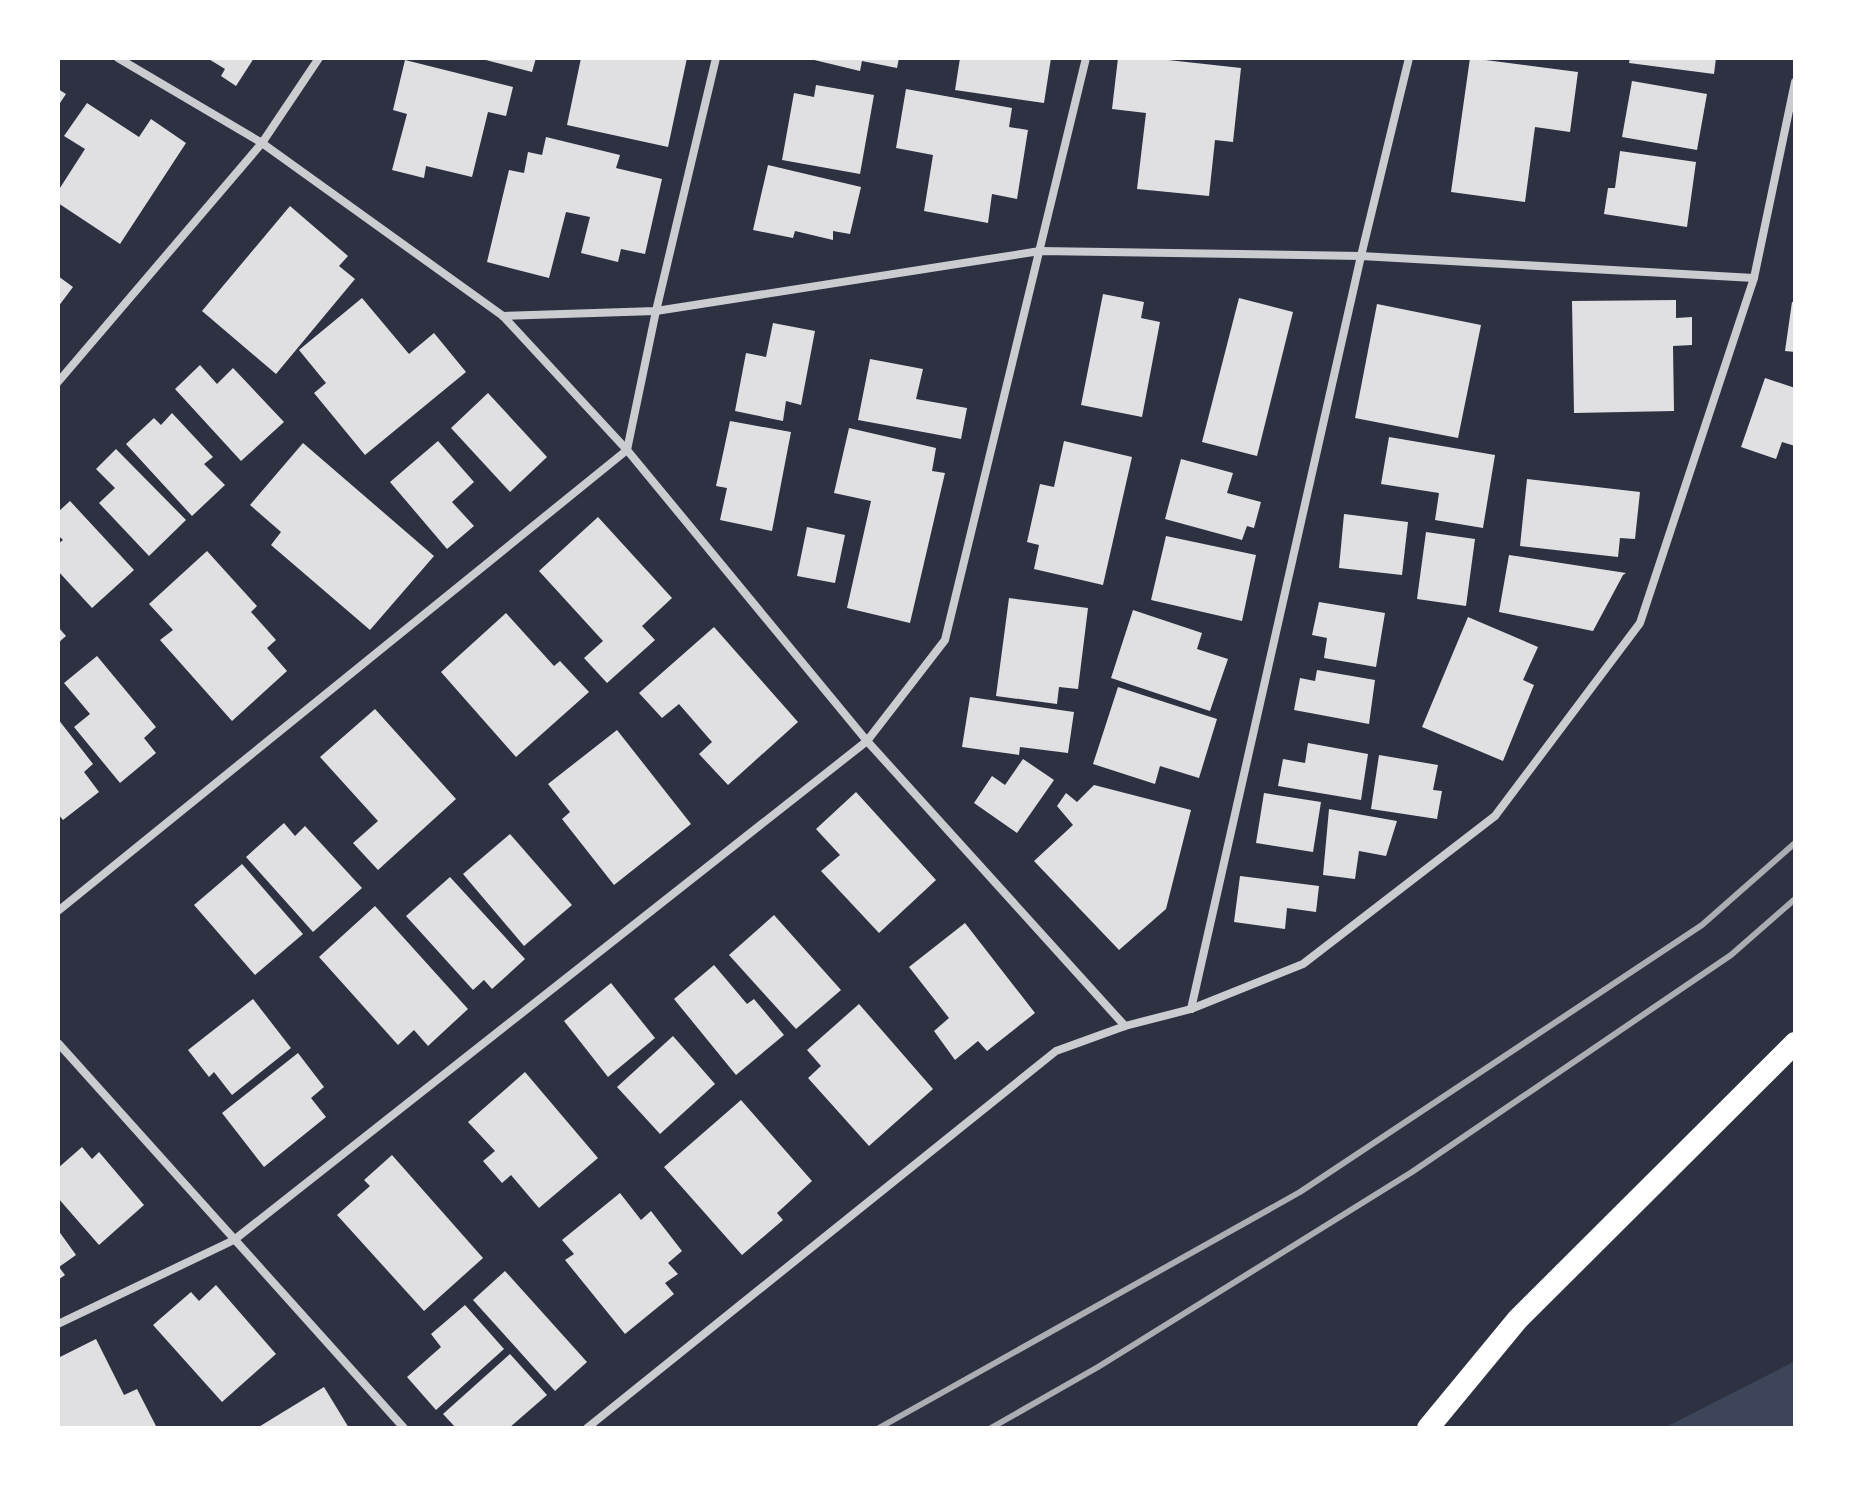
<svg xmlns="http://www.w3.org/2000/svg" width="1853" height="1486" viewBox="0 0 1853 1486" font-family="Rubik,sans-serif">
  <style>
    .green { fill: #3c4559 }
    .building { fill: #e0e0e3 }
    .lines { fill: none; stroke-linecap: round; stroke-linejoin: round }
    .minor { stroke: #caccd0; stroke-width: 8 }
    .trunk { stroke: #fff; stroke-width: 22 }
    .rail { stroke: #abadb3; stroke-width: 6 }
  </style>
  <rect width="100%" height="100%" fill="#2d3142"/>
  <path class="green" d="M1795 1361V1428H1664Z"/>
  <g class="building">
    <path d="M207 58H254L236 86 221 76 225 69Z"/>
    <path d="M478 58H536L532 72Z"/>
    <path d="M581 58H687L668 147 567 125Z"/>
    <path d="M806 58H899L897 68 862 61 860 71Z"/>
    <path d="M960 58H1051L1044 103 955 90Z"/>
    <path d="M1118 58H1150L1241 68 1233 142 1215 140 1209 196 1137 189 1146 113 1112 109Z"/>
    <path d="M1470 58 1578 72 1570 132 1535 127 1525 202 1451 192Z"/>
    <path d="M1630 58H1716L1714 74 1629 63Z"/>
    <path d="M405 60 513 87 506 116 488 112 472 177 426 166 424 178 392 170 407 114 393 110Z"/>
    <path d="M1632 81 1707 94 1697 150 1622 137Z"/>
    <path d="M816 85 874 95 860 174 782 160 794 93 814 97Z"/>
    <path d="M58 89 66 94 58 106Z"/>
    <path d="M906 89 1012 108 1009 127 1028 130 1017 199 992 194 988 223 924 211 933 155 896 148Z"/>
    <path d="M87 103 139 137 151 119 186 143 120 244 58 203V191L85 149 64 136Z"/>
    <path d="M546 137 620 155 616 168 662 179 645 254 621 249 618 262 581 253 590 217 566 212 549 278 487 262 509 170 524 173 528 152 542 155Z"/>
    <path d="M1620 151 1696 162 1687 227 1604 214 1608 188H1615Z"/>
    <path d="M768 165 861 187 850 234 833 231V240L795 231 793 238 753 230Z"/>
    <path d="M290 206 348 256 339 266 355 279 276 374 202 311Z"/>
    <path d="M58 276 73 287 58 307Z"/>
    <path d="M1103 294 1144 302 1141 318 1160 322 1142 417 1081 405Z"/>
    <path d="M362 298 409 354 434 333 466 372 365 455 314 393 326 383 299 350Z"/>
    <path d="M1239 298 1293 312 1257 456 1202 442Z"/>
    <path d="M1676 300V318L1692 317V345L1673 346 1674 411 1574 413 1572 301Z"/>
    <path d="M1792 302H1795V352L1785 351Z"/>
    <path d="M1377 304 1481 325 1458 438 1355 418Z"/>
    <path d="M773 323 815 331 801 405 786 401 783 421 735 411 746 353 766 357Z"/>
    <path d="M870 359 923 369 916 399 967 408 961 439 858 420Z"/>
    <path d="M200 365 217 384 233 368 284 422 241 461 175 389Z"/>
    <path d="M1765 378 1795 388V446L1782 442 1776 459 1741 447Z"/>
    <path d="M488 393 547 457 510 492 451 428Z"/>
    <path d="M172 413 213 457 204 464 225 485 192 516 126 444 154 418 161 425Z"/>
    <path d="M730 421 791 432 772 531 720 520 727 488 716 486Z"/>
    <path d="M849 428 936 448 932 471 945 473 910 623 847 608 871 501 834 493Z"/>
    <path d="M1389 437 1495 455 1483 528 1435 520 1439 493 1381 484Z"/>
    <path d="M438 441 474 482 452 502 474 526 447 549 390 482Z"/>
    <path d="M1064 441 1132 457 1103 585 1034 569 1039 545 1027 542 1040 484 1054 487Z"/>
    <path d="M303 443 434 556 370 630 271 545 281 532 250 505Z"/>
    <path d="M116 449 186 520 149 556 99 503 115 488 96 469Z"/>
    <path d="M1181 459 1233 473 1227 493 1261 502 1254 528 1247 526 1242 540 1165 519Z"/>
    <path d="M1527 479 1640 492 1635 539 1620 538 1618 557 1520 546Z"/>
    <path d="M70 501 134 570 92 608 58 571V544L63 540 58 535V512Z"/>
    <path d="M1344 514 1408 522 1402 575 1339 568Z"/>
    <path d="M598 517 672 598 642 626 655 640 607 683 584 658 603 641 539 571Z"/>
    <path d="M807 527 845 535 835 583 797 576Z"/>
    <path d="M1426 532 1475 539 1466 606 1417 599Z"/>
    <path d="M1166 536 1256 555 1242 621 1151 600Z"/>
    <path d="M207 551 257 606 251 612 276 640 267 648 287 671 232 721 160 640 173 630 149 604Z"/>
    <path d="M1509 555 1626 573 1623 575 1593 631 1499 612Z"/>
    <path d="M1009 598 1088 608 1078 689 1059 687 1057 704 996 696Z"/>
    <path d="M1319 602 1385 613 1376 667 1324 658 1327 638 1312 635Z"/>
    <path d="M1133 610 1202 633 1197 649 1228 659 1210 711 1111 678Z"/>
    <path d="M506 613 554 666 560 661 589 692 516 757 441 672Z"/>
    <path d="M1468 617 1538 647 1523 680 1534 685 1503 761 1422 727Z"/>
    <path d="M58 627 66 636 58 643Z"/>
    <path d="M714 627 798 722 728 785 699 754 712 742 679 704 662 718 639 693Z"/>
    <path d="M97 656 156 727 144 738 156 753 120 783 74 727 90 714 64 683Z"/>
    <path d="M1317 670 1375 680 1369 724 1294 710 1300 678 1315 681Z"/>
    <path d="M1118 687 1217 719 1199 778 1160 766 1155 784 1093 764Z"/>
    <path d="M970 697 1074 712 1068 753 1020 747 1019 755 962 747Z"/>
    <path d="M375 709 456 799 378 870 353 843 378 821 320 757Z"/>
    <path d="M58 719 93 764 84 772 99 792 63 820 58 814Z"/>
    <path d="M617 730 691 824 614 885 562 819 570 812 548 784Z"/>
    <path d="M1308 743 1368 754 1361 800 1278 786 1283 759 1305 763Z"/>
    <path d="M1379 755 1438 765 1433 790 1442 791 1437 819 1371 809Z"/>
    <path d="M1023 759 1054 780 1017 833 974 803 992 776 1005 785Z"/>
    <path d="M1094 785 1191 810 1166 909 1119 950 1034 861 1073 825 1057 806 1066 793 1077 802Z"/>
    <path d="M856 792 936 880 879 933 821 871 840 855 816 829Z"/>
    <path d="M1264 793 1321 802 1313 852 1256 843Z"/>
    <path d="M1329 809 1397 821 1386 856 1359 851 1355 879 1323 875Z"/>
    <path d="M284 823 295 836 305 826 362 888 313 932 246 857Z"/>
    <path d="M510 834 572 905 524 946 463 874Z"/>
    <path d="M242 864 303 934 255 975 194 905Z"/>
    <path d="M1240 876 1319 886 1316 912 1287 908 1285 929 1234 922Z"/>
    <path d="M450 877 525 959 492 989 484 980 473 990 406 916Z"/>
    <path d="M375 906 468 1009 428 1046 414 1030 398 1045 319 957Z"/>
    <path d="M774 915 841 990 796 1029 729 955Z"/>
    <path d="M965 923 1035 1013 987 1051 978 1041 955 1060 934 1031 949 1018 909 967Z"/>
    <path d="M714 965 747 1004 754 999 784 1035 736 1075 674 999Z"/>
    <path d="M611 983 655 1038 608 1077 564 1021Z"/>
    <path d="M253 999 291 1048 232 1095 214 1072 209 1077 188 1050Z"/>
    <path d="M859 1004 933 1089 869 1146 808 1078 821 1066 807 1050Z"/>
    <path d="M673 1036 715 1084 660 1134 617 1087Z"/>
    <path d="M298 1053 324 1087 311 1098 326 1117 264 1167 222 1113Z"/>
    <path d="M525 1072 598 1158 539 1208 511 1175 502 1183 483 1161 495 1151 468 1122Z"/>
    <path d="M741 1100 812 1181 777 1213 783 1220 742 1255 664 1167Z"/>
    <path d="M82 1147 92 1159 99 1152 144 1205 99 1245 58 1198V1168Z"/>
    <path d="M392 1155 483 1258 424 1311 337 1215 370 1186 364 1180Z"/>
    <path d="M620 1193 641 1220 651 1211 682 1251 668 1263 678 1274 665 1283 674 1294 625 1334 565 1260 574 1254 562 1240Z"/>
    <path d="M58 1230 76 1255 59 1267 65 1275 58 1280Z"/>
    <path d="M505 1271 587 1362 555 1391 473 1300Z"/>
    <path d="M216 1285 276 1354 222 1402 153 1325 191 1292 199 1301Z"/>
    <path d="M465 1305 504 1349 436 1410 407 1377 441 1347 431 1334Z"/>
    <path d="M96 1339 124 1395 137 1389 157 1428H58V1358Z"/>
    <path d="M510 1354 547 1395 509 1428H456L443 1414Z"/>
    <path d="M324 1387 349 1428H257Z"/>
  </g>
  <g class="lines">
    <g class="minor">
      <path d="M118 58 262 143 503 316 627 450 867 741 1125 1026"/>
      <path d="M503 316 656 311 1040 251 1361 256 1754 278 1795 82"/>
      <path d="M58 382 262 143 319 58"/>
      <path d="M58 911 627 450 656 311 716 58"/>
      <path d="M1191 1009 1361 256 1409 58"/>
      <path d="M58 1043 404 1428"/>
      <path d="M58 1324 234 1240 867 741 945 640 1086 58"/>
      <path d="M587 1428 1056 1051 1125 1026 1191 1009 1303 964 1495 816 1640 623 1754 278"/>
    </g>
    <path class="trunk" d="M1428 1428 1518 1319 1795 1043"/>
    <g class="rail">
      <path d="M879 1428 1300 1192 1702 925 1795 843"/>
      <path d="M991 1428 1098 1367 1412 1172 1731 955 1795 899"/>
    </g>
  </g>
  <rect width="1853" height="1486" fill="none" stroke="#ffffff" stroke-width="120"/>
</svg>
